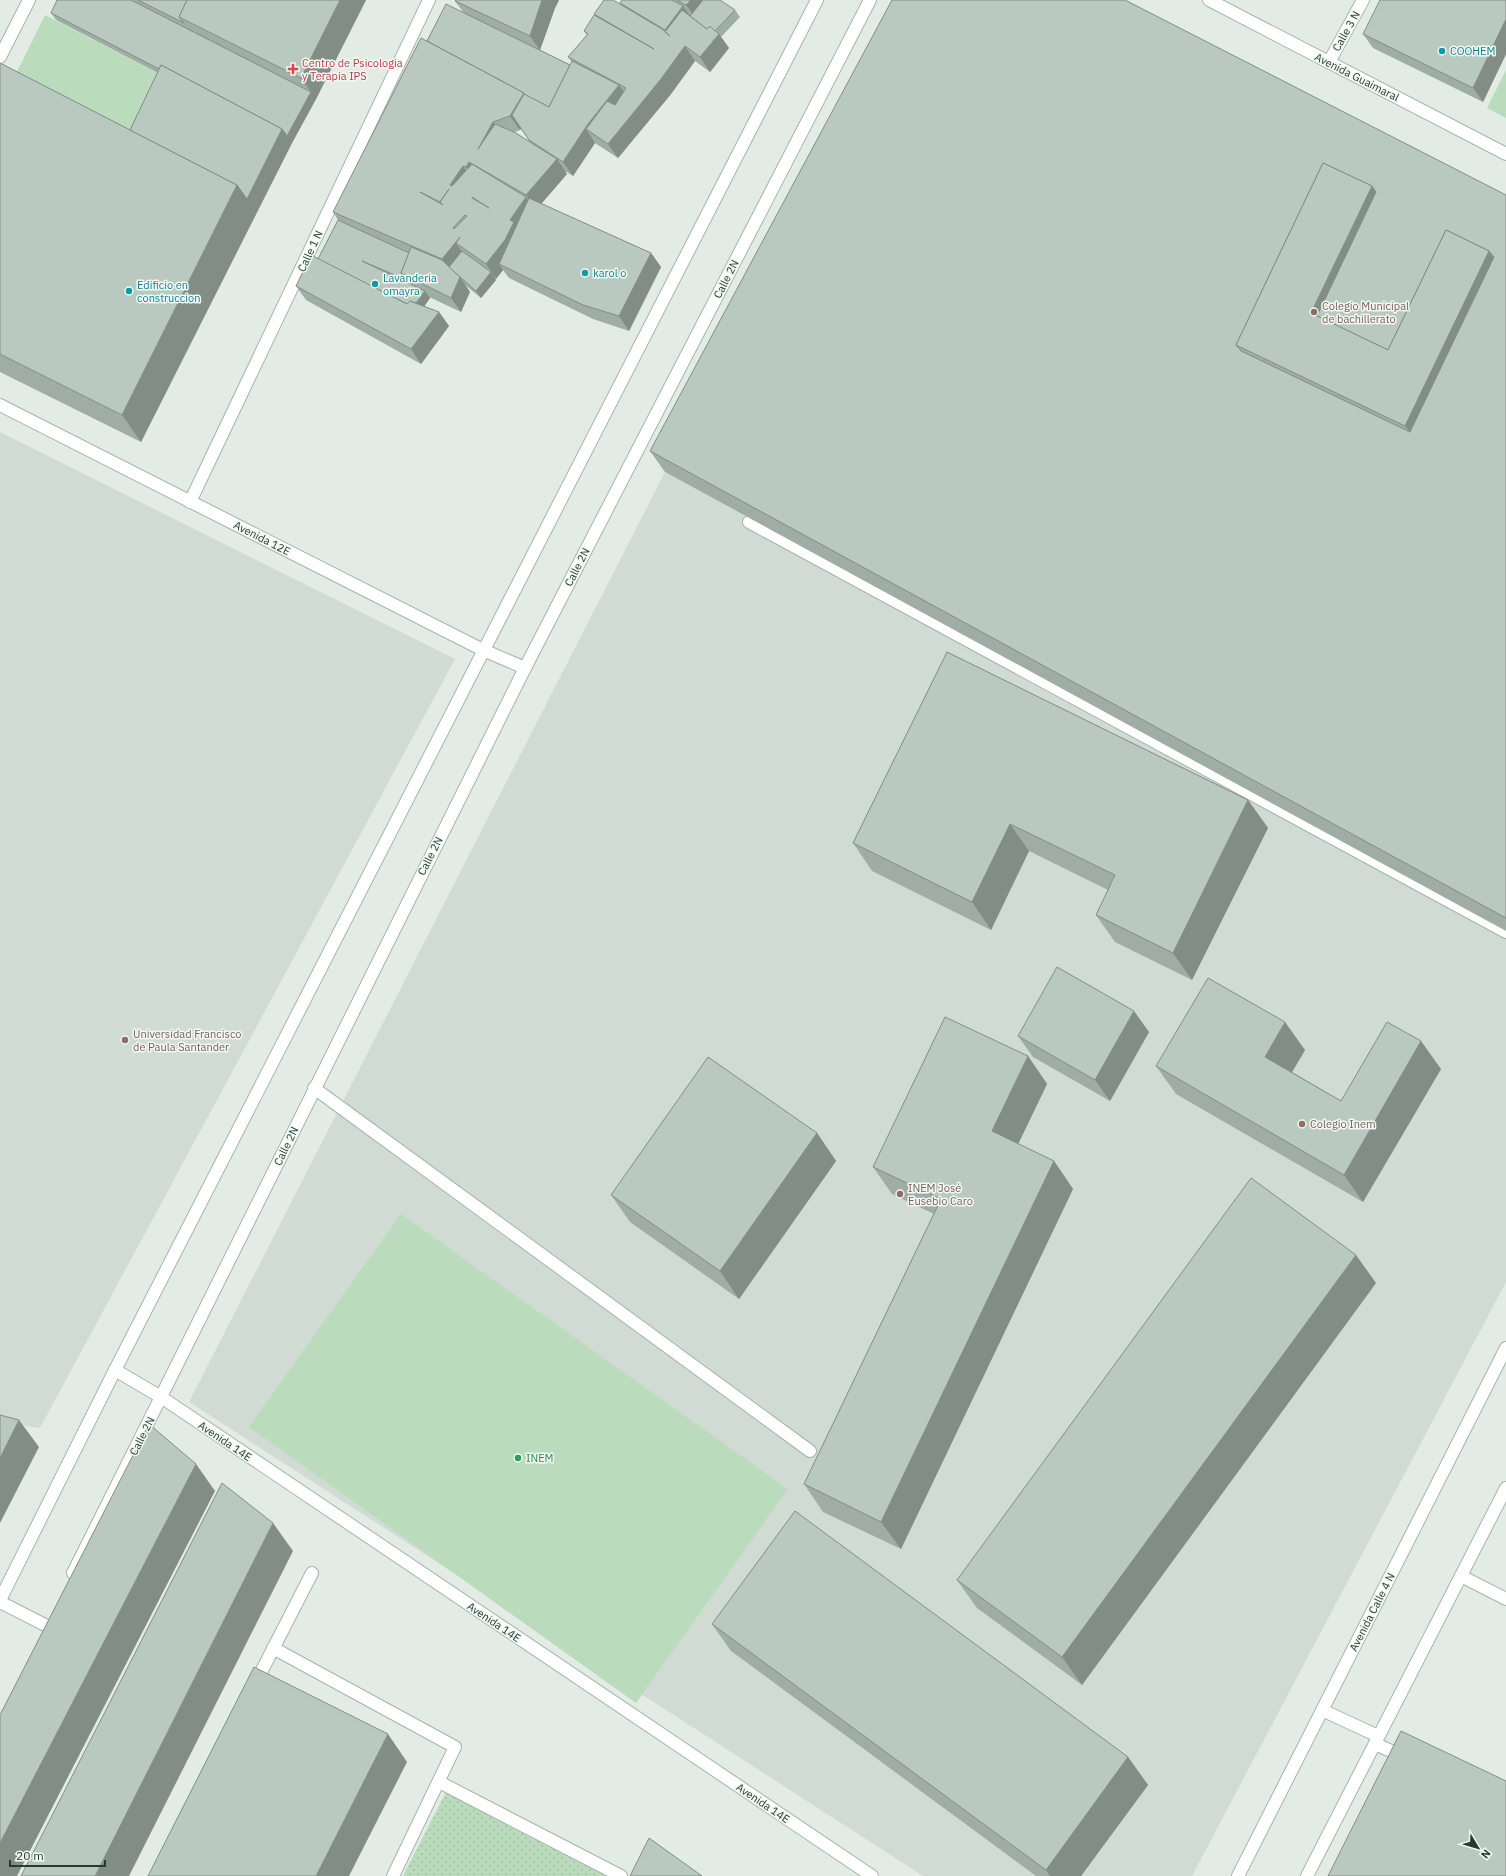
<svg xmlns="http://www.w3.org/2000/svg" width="1506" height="1876" viewBox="0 0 1506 1876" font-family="'IBM Plex Sans',sans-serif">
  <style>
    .built { fill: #d0dcd3 }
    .green { fill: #bbdcbc }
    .park { fill: url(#park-dots) }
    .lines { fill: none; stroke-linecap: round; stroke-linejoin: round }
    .service-casing { stroke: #a5b4ab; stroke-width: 14 }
    .minor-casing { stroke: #a5b4ab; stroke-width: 14 }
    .tertiary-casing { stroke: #a5b4ab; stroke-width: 14 }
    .service { stroke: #fff; stroke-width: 12 }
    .minor { stroke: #fff; stroke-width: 12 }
    .tertiary { stroke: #fff; stroke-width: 12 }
    .wall { fill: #a0ada5; fill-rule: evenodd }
    .shaded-wall { fill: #828d86 }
    .building { fill: #bac9c0; stroke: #828d86; fill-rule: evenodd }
    .culture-dot { fill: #0f9aa8; stroke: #f2f8f4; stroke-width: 1.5 }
    .health-dot { fill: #e0444e; stroke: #f2f8f4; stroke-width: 1.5 }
    .education-dot { fill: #8d6e63; stroke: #f2f8f4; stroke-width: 1.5 }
    .leisure-dot { fill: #2e9e5b; stroke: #f2f8f4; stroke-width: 1.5 }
    .labels { text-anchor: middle; stroke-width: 3; stroke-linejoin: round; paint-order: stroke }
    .street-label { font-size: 11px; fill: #223c2f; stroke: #f2f8f4 }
    .culture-label { font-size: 11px; fill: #0d838f; stroke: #f2f8f4; text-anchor: start }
    .health-label { font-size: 11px; fill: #be3a42; stroke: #f2f8f4; text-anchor: start }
    .education-label { font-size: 11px; fill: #785e54; stroke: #f2f8f4; text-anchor: start }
    .leisure-label { font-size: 11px; fill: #27864d; stroke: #f2f8f4; text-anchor: start }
  </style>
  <defs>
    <pattern id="park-dots" width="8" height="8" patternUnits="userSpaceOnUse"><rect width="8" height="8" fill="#bbdcbc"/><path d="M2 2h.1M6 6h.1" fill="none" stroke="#a0bea2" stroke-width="1.8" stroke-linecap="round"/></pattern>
  </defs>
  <rect width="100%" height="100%" fill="#e2ece5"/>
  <g class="built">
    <path d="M0 432 455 659 40 1428 0 1422Z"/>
    <path d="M665 472 1136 732 1506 932V1282L1192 1876H923L189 1402Z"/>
  </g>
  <g class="green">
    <path d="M45 15 171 80 137 151 10 86Z"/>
    <path d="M1506 70V118L1487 108Z"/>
    <path d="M401 1214 788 1489 636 1703 249 1427Z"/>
  </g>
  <path class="park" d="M447 1790 607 1876H403Z"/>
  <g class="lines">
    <defs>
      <g id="service">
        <path d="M749 522 1506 932"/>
        <path d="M314 1088 810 1451"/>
        <path d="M1461 1576 1506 1599"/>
        <path d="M1375 1744 1405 1757"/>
      </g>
      <g id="minor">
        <path d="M0 57 29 0"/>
        <path d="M1329 62 1363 0"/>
        <path d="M190 502 429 0"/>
        <path d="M115 1370 161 1397 872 1876"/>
        <path d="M273 1648 455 1747 393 1876"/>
        <path d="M255 1684 312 1573"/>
        <path d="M439 1782 621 1876"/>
      </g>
      <g id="tertiary">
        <path d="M1209 0 1506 154"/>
        <path d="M0 405 483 650 525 668"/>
        <path d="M73 1573 525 668 870 0"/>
        <path d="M0 1600 115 1370 817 0"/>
        <path d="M0 1602 47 1626"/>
        <path d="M1322 1710 1378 1736"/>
        <path d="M1238 1876 1506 1348"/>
        <path d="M1307 1876 1506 1488"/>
      </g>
    </defs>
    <use href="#service" class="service-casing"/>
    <use href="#minor" class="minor-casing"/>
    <use href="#tertiary" class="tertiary-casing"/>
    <use href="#service" class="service"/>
    <use href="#minor" class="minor"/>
    <use href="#tertiary" class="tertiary"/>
  </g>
  <g class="wall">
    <path d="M57 0H366L316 99 292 143 141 442 0 372V63L130 130 158 73 56 20 51 13Z"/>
    <path d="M456 0H559L555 8 540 50 570 65 572 62 568 57 587 35 584 31 596 16 594 14 622 5 620 3 622 0H720L735 10 740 17 721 37 729 48 710 72 695 61 671 94 618 158 595 143 573 176 565 171 567 174 541 204 651 253 661 267 629 331 593 319 509 278 503 270 496 279 494 277 496 280 481 298 465 285 470 292 461 312 429 297 430 298 424 306 439 312 449 326 421 364 306 300 296 286 318 259 338 220 333 212 427 41 463 12 455 1ZM521 129 530 142 515 132 520 130Z"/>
    <path d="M1506 0V54L1483 102 1373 48 1363 34Z"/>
    <path d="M1506 195V931L665 472 650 451Z"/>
    <path d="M947 652 1248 800 1268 828 1192 980 1115 942 1096 915 1108 890 1029 851 991 930 872 871 853 843Z"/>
    <path d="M1149 1032 1110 1101 1033 1057 1018 1036Z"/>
    <path d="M1305 1050 1292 1072 1341 1101 1441 1069 1363 1202 1176 1094 1156 1066Z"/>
    <path d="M1028 1056 1047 1084 1018 1144 1054 1161 1073 1189 901 1549 823 1512 804 1484 934 1214 892 1194 873 1167Z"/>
    <path d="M817 1133 836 1161 739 1299 630 1222 611 1195Z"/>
    <path d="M1376 1283 1082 1685 977 1608 957 1580Z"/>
    <path d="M712 1624 1128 1757 1148 1785 1081 1876H1036L731 1651Z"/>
  </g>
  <g class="shaded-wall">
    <path d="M340 0H366L316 99 292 143 141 442 122 415 237 185 311 92 301 78Z"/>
    <path d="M542 0H559L555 8 540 50 530 36Z"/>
    <path d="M691 0H713L696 19 686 5Z"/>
    <path d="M683 6 692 19 675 44 665 30Z"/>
    <path d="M1506 19V54L1483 102 1473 88Z"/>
    <path d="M719 34 729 48 710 72 700 57Z"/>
    <path d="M685 46 695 61 671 94 618 158 608 144Z"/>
    <path d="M619 85 629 99 586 129 595 143 573 176 563 162 588 124Z"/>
    <path d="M524 93 534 107 520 130 510 116Z"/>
    <path d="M493 122 504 137 478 149Z"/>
    <path d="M557 159 567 174 536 210 526 195Z"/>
    <path d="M469 162 480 176 476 182 466 167Z"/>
    <path d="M463 166 473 180 460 199 450 185Z"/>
    <path d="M1372 186 1391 213 1336 329 1311 313Z"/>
    <path d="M526 197 536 211 499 264 503 270 496 279 486 264 510 220Z"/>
    <path d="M460 237 456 243 466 257 452 273 442 259Z"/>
    <path d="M1489 251 1506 275 1425 453 1405 426Z"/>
    <path d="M651 253 661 267 629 331 619 316Z"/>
    <path d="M491 272 496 280 481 298 476 291Z"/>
    <path d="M460 277 470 292 461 312 451 298Z"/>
    <path d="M425 291 430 298 417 317 412 310Z"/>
    <path d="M439 312 449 326 421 364 411 349Z"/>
    <path d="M1248 800 1268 828 1192 980 1173 953Z"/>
    <path d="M1010 824 1029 851 991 930 972 902Z"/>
    <path d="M1134 1011 1149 1032 1110 1101 1095 1080Z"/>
    <path d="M1285 1022 1305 1050 1285 1084 1265 1057Z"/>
    <path d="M1421 1041 1441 1069 1363 1202 1344 1175Z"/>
    <path d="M1028 1056 1047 1084 1011 1159 992 1131Z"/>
    <path d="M817 1133 836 1161 739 1299 720 1271Z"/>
    <path d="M1054 1161 1073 1189 901 1549 881 1522Z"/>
    <path d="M1356 1255 1376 1283 1082 1685 1062 1657Z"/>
    <path d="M19 1420 39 1447 0 1523V1458Z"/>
    <path d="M196 1464 215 1491 17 1876H0V1843Z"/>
    <path d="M273 1523 293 1551 129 1876H95Z"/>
    <path d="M388 1734 407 1762 349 1876H316Z"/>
    <path d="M1128 1757 1148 1785 1081 1876H1050L1046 1870Z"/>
  </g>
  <g class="building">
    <path d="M57 0H131L311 92 287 136 282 129 161 65 159 69 51 13Z"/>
    <path d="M138 0H187L179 17 184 23Z"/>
    <path d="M187 0H340L301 78 179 17Z"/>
    <path d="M456 0H542L530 36 455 1Z"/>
    <path d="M604 0H613L662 29 670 36 665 32 682 10 707 29 710 26 719 34 700 57 685 46 661 79 608 144 586 129 607 101 615 105 626 88 568 57 588 34 584 31 594 15 654 49 594 14Z"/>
    <path d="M622 0H672L683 6 665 30 620 3Z"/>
    <path d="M677 0H691L686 5Z"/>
    <path d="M703 0H720L735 10 715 31 710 26 707 29 690 16Z"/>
    <path d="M892 0H1125L1506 195V918L650 451ZM1323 163 1372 186 1376 192 1317 316 1388 350 1446 230 1489 251 1494 257 1410 432 1241 351 1236 345Z"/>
    <path d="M1380 0H1506V19L1473 88 1363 34Z"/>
    <path d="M446 4 570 65 549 107 525 95 524 93 427 41Z"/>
    <path d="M421 38 524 93 510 116 493 122 478 149 495 124 514 132 557 159 526 195 469 162 466 167 463 166 450 185 452 186 472 164 526 197 510 220 514 222 505 240 486 264 456 243 460 237 442 259 333 212ZM449 189 440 202 443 205 420 192 440 202ZM472 197 489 208 472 198ZM465 215 467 216 454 229 453 228Z"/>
    <path d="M572 61 619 85 588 124 563 162 529 140 512 115 524 94 549 107Z"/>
    <path d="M0 63 237 185 122 415 0 354Z"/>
    <path d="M161 65 282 129 247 199 237 185 130 130Z"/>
    <path d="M1323 163 1372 186 1311 313 1388 350 1446 230 1489 251 1405 426 1236 345Z"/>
    <path d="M529 198 651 253 619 316 583 305 499 264Z"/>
    <path d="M338 220 409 253 401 273 405 278 404 279 362 261 425 291 416 303 410 301 407 304 318 259Z"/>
    <path d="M411 247 442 260 460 277 451 298 401 273Z"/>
    <path d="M462 251 491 272 476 291 460 277 449 267Z"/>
    <path d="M311 255 407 304 410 301 439 312 411 349 296 286Z"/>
    <path d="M947 652 1248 800 1173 953 1096 915 1115 875 1010 824 972 902 853 843Z"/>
    <path d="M1057 967 1134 1011 1095 1080 1018 1036Z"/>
    <path d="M1208 978 1285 1022 1265 1057 1341 1101 1387 1022 1421 1041 1344 1175 1156 1066Z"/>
    <path d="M945 1017 1028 1056 992 1131 1054 1161 881 1522 804 1484 941 1199 873 1167Z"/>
    <path d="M708 1057 817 1133 720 1271 611 1195Z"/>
    <path d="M1251 1178 1356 1255 1062 1657 957 1580Z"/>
    <path d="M0 1415 19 1420 0 1458Z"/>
    <path d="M149 1424 196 1464 0 1843V1715Z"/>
    <path d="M222 1483 273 1523 95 1876H21Z"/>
    <path d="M795 1511 1128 1757 1046 1870 712 1624Z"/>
    <path d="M254 1667 388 1734 316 1876H148Z"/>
    <path d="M1401 1731 1506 1781V1876H1328Z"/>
    <path d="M649 1838 702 1876H630Z"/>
  </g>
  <g class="culture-dot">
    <circle cx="1442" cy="51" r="4"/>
    <circle cx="585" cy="273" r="4"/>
    <circle cx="375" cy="284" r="4"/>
    <circle cx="129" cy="291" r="4"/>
  </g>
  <path class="health-dot" d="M291 63h4v4h4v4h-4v4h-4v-4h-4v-4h4z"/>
  <g class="education-dot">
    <circle cx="1314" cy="312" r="4"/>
    <circle cx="125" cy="1040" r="4"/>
    <circle cx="1302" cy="1124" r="4"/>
    <circle cx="900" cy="1194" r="4"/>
  </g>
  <circle class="leisure-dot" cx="518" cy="1458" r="4"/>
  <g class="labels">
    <g class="street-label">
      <text transform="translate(1346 31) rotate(-61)" y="4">Calle 3 N</text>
      <text transform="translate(1357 77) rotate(27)" y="4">Avenida Guaimaral</text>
      <text transform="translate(310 251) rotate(-65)" y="4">Calle 1 N</text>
      <text transform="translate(726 279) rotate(-63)" y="4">Calle 2N</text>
      <text transform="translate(262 538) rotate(27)" y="4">Avenida 12E</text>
      <text transform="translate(577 567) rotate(-63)" y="4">Calle 2N</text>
      <text transform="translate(430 856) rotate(-63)" y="4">Calle 2N</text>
      <text transform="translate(286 1146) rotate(-64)" y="4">Calle 2N</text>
      <text transform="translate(142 1436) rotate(-63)" y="4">Calle 2N</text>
      <text transform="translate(225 1441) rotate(34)" y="4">Avenida 14E</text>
      <text transform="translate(1372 1612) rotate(-63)" y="4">Avenida Calle 4 N</text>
      <text transform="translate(494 1622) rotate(34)" y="4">Avenida 14E</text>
      <text transform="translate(763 1803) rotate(34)" y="4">Avenida 14E</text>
    </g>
    <g class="culture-label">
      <text x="1450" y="55">COOHEM</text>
      <text x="593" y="277">karol o</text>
      <text x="383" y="282">Lavanderia<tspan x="383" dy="13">omayra</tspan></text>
      <text x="137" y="289">Edificio en<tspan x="137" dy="13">construccion</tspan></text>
    </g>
    <g class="health-label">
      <text x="302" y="67">Centro de Psicologia<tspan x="302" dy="13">y Terapia IPS</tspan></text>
    </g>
    <g class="education-label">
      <text x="1322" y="310">Colegio Municipal<tspan x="1322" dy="13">de bachillerato</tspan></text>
      <text x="133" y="1038">Universidad Francisco<tspan x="133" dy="13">de Paula Santander</tspan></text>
      <text x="1310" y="1128">Colegio Inem</text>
      <text x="908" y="1192">INEM José<tspan x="908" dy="13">Eusebio Caro</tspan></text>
    </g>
    <g class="leisure-label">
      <text x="526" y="1462">INEM</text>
    </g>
  </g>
  <g transform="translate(1478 1848) rotate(128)" stroke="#f2f8f4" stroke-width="3" paint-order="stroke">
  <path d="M0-3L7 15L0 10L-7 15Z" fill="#223c2f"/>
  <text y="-6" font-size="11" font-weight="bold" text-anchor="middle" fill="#223c2f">N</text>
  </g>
  <path d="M10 1860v6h95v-6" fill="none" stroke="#223c2f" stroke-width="2"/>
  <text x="16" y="1860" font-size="12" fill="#223c2f" stroke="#f2f8f4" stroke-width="3" paint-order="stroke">20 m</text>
</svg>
